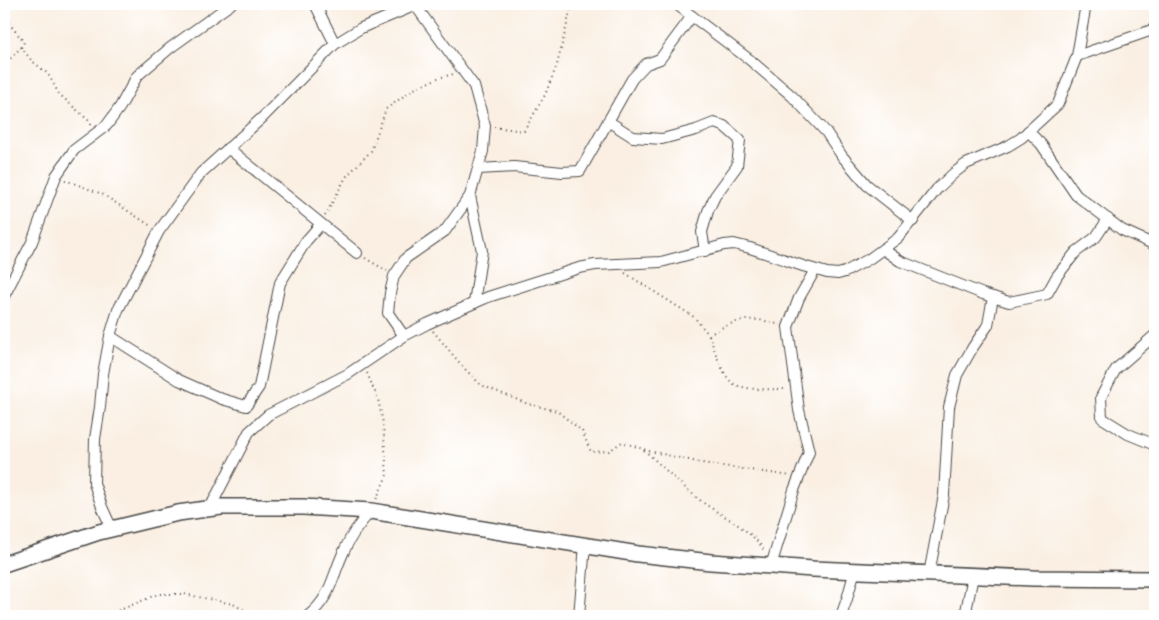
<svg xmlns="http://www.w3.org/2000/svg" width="1159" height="620" viewBox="0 0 1159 620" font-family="'IM FELL English',serif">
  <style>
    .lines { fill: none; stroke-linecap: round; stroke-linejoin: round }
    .street-casing { stroke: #4a4846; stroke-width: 12 }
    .secondary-casing { stroke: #4a4846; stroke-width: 18 }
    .path { stroke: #4a4846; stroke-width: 2; stroke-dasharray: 1 4; stroke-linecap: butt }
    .street { stroke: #fff; stroke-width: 10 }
    .secondary { stroke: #fff; stroke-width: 15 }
  </style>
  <rect width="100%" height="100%" fill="#fff"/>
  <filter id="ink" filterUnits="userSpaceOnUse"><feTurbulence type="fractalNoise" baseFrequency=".02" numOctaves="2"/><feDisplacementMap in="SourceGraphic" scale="10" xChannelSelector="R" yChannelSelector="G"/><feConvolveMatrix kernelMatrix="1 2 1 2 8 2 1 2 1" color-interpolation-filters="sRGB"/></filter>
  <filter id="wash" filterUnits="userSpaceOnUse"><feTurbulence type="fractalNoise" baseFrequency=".0096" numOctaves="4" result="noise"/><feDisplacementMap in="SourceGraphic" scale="20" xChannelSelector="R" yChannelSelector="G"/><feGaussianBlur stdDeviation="1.12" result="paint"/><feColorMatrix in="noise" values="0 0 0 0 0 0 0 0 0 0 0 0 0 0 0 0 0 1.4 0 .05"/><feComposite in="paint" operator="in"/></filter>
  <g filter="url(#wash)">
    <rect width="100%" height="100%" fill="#faefe2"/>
  </g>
  <g filter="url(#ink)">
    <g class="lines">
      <defs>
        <g id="street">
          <path d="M315 4 335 44"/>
          <path d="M676 4 750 60 792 96 826 132 842 156 867 185 913 221"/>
          <path d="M1077 56 1155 29"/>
          <path d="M608 121 633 137 662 139 696 130 714 123 724 126 740 140 737 166 715 196 708 211 702 232 705 251"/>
          <path d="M1028 131 1041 144 1076 195 1122 230 1155 245"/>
          <path d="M228 148 357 253"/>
          <path d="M478 169 514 167 562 172 580 171 632 79 646 64 660 59 692 16"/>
          <path d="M470 196 482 251 474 303"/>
          <path d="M883 249 900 261 983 294 1009 302 1047 294 1057 276 1076 252 1096 237 1108 219"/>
          <path d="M4 296 32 242 56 176 74 150 107 125 120 107 137 76 170 48 231 4"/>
          <path d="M1155 335 1116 369 1101 397 1102 418 1128 434 1155 445"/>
          <path d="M110 336 179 380 222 399 246 406 259 387 280 283 306 241 320 225"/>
          <path d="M404 336 388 313 390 293 394 276 406 258 445 231 470 196 483 151 485 126 474 86 415 5"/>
          <path d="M210 508 249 432 268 415 348 374 404 336 427 324 488 297 579 268 595 265 661 262 724 245 734 244 750 248 803 266 827 273 838 274 845 272 869 259 898 238 937 189 954 173 966 164 1008 146 1021 138 1058 104 1077 56 1086 4"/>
          <path d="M112 529 102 507 94 483 95 439 100 407 103 374 110 336 118 310 159 231 201 173 262 118 335 44 361 28 419 4"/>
          <path d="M771 566 794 490 809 452 799 410 788 327 799 298 815 270"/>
          <path d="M929 574 944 495 949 407 957 375 973 347 988 325 993 297"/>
          <path d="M308 616C332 597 332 575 345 549 351 535 360 523 371 511"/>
          <path d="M579 616 585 545"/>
          <path d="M841 616 847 599 855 570"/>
          <path d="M965 616 973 576"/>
        </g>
        <path id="secondary" d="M4 564 99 532 178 513 221 507H303L371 511 638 554 711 562 813 569 1033 578 1155 579"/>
      </defs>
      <use href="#street" class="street-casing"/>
      <use href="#secondary" class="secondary-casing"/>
      <g class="path">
        <path d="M4 14 8 22 24 42C20 50 10 58 4 66"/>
        <path d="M21 47 31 60 48 74 59 94 88 120 92 126"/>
        <path d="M494 127 524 131 545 95 557 65 572 4"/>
        <path d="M65 180 102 194 151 226"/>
        <path d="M325 216 346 177 371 151 386 109 412 90 438 78 454 74"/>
        <path d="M365 258 387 271"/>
        <path d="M625 273 694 317 709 335C723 326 740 318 757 320 765 320 773 323 780 325"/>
        <path d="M433 331 463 367 481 385 528 404 557 411 582 431 591 452 609 451 622 442 649 451 702 463 791 476"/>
        <path d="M709 335C714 348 723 380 736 385 752 391 771 389 787 389"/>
        <path d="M367 373 378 399 383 423 387 475 376 500"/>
        <path d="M644 450C664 468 684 488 705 504 724 517 756 532 765 553"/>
        <path d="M99 616 120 610 158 594H184L233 604 255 616"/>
      </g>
      <use href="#street" class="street"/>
      <use href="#secondary" class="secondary"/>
    </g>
  </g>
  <rect width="1159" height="620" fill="none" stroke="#fff" stroke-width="20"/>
</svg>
